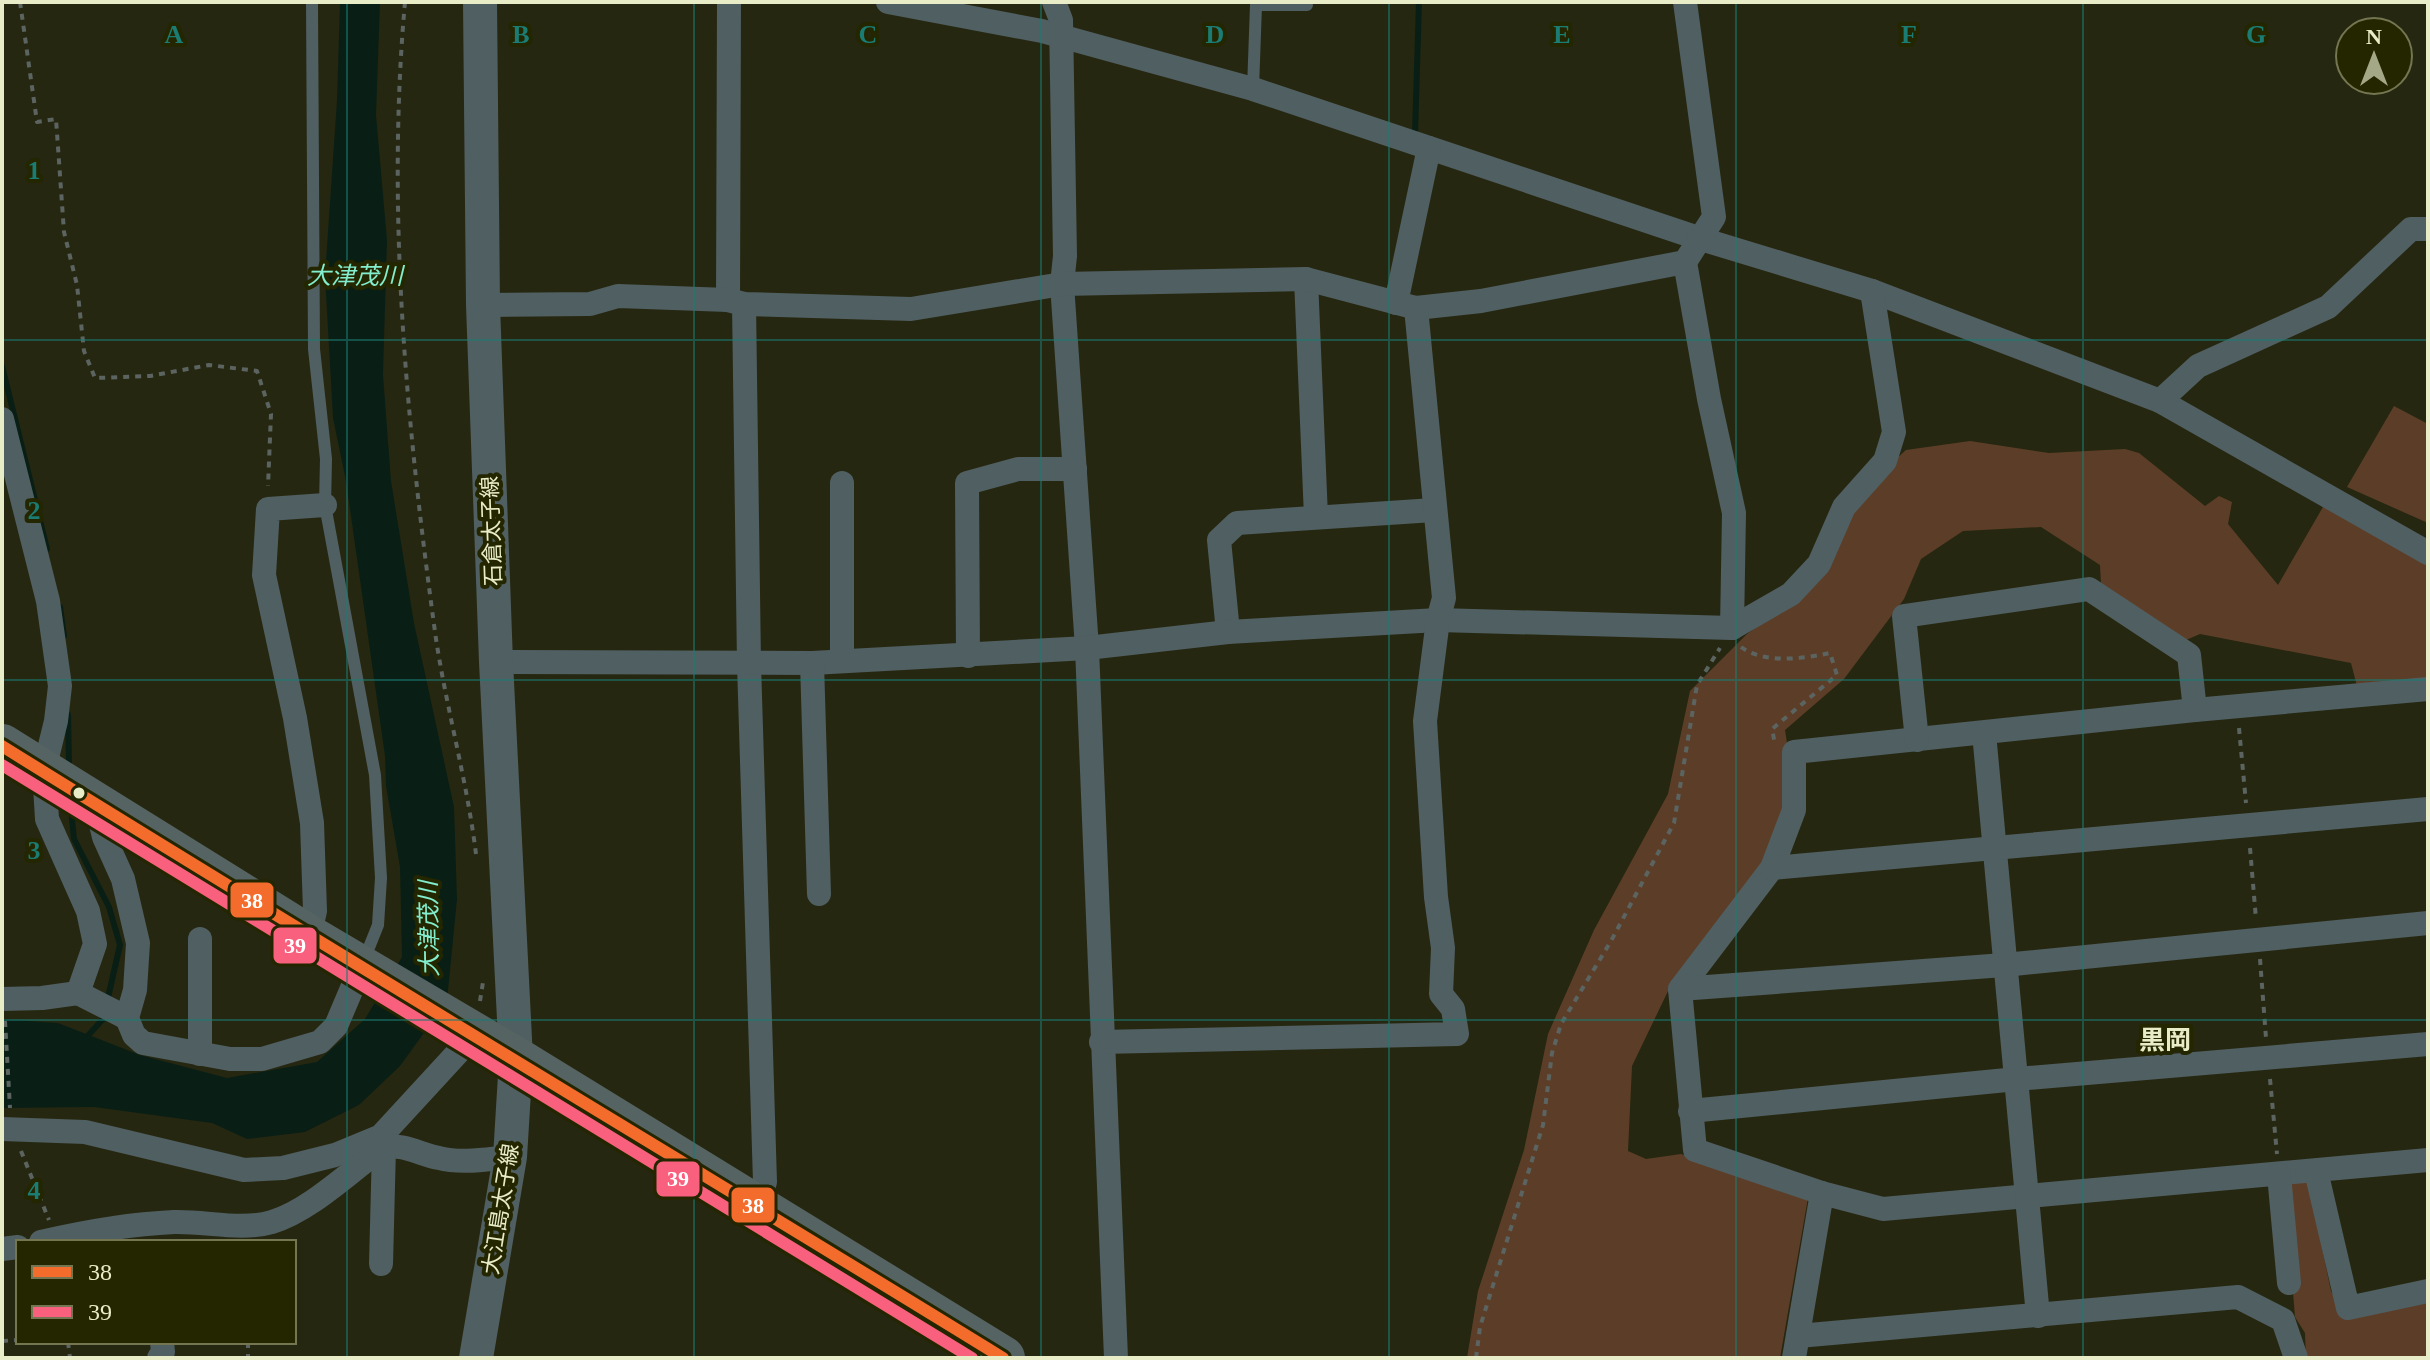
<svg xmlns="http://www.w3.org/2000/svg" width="2430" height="1360" viewBox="0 0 2430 1360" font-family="'Times New Roman','Noto Sans JP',serif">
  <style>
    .green { fill: #5c3e28 }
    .water { fill: #091f16 }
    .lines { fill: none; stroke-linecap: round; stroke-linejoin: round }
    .stream { stroke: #091f16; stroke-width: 6 }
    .path { stroke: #5b6460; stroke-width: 4; stroke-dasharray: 6 6; stroke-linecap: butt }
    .lane { stroke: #505f62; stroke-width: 12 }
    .street { stroke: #505f62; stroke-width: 24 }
    .secondary { stroke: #505f61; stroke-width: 34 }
    .highway { stroke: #556362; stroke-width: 44 }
    .bus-1-casing { stroke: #242600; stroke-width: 18 }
    .bus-2-casing { stroke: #242600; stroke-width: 18 }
    .bus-1 { stroke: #f36c2b; stroke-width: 12 }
    .bus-2 { stroke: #f8607d; stroke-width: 12 }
    .grid { fill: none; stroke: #1a7c72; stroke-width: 2; stroke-opacity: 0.55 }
    .bus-dot { fill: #e9edc7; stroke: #242600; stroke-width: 3 }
    .labels { text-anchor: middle; stroke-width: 8; stroke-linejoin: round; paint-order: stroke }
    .street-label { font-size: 22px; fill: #e9edc7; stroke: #242600 }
    .water-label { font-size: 24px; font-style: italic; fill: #82eece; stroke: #242600 }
    .quarter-label { font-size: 26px; font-weight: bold; fill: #e9edc7; stroke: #242600 }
    .grid-label { font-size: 26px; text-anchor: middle; font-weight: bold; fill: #1a7c72; stroke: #242600; stroke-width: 8; stroke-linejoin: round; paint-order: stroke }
    .line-badge { stroke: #242600; stroke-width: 3 }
    .badge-label { font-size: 22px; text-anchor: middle; font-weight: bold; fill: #fff }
  </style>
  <rect width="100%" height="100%" fill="#262710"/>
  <g class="green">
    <path d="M2394 406 2428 424V523L2347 487Z"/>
    <path d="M1970 441 2049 453 2125 449 2139 453 2205 506 2219 496 2232 502 2228 524 2278 585 2327 500 2428 562V684L2358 690 2351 663 2200 634 2186 640 2101 584 2100 565 2041 527 1963 531 1921 559 1904 599 1844 679 1785 730 1789 756 1788 805 1765 864 1669 989 1632 1066 1628 1151 1646 1159 1681 1154 1808 1198 1780 1358H1467L1478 1291 1524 1150 1548 1034 1594 930 1668 794 1690 691 1747 634 1805 592 1840 525 1885 469 1906 450Z"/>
    <path d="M2284 1179 2308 1181 2331 1291 2346 1318 2428 1302V1358H2306L2305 1333 2295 1317Z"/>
  </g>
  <path class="water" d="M340 2H380L376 115 387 240 383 375 391 481 414 623 454 807 457 899 447 1001 400 1066 359 1105 305 1132 247 1139 212 1123 94 1107 2 1108V1019L58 1023 140 1055 227 1078 317 1062 365 1019 402 957 400 867 386 786 385 756 346 481 333 418 325 276 337 100Z"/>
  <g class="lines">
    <g class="stream">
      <path d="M1419 2 1415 134 1419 136"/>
      <path d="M2 366 47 549"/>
      <path d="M60 607 64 636"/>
      <path d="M68 715 69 763"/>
      <path d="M71 809 74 839 109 907 120 945 107 1002"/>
      <path d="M83 1041 104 1018 105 1013"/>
    </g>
    <g class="path">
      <path d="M20 2 37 122 56 119 64 232 77 285 84 351 95 378 150 376 209 365 257 371 271 414 268 486"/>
      <path d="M405 2C386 214 407 429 436 639 447 711 467 781 476 854"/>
      <path d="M1741 647C1764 664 1802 659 1830 653L1837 675 1772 729 1775 744"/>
      <path d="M2239 728 2246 803"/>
      <path d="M2250 848 2256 919"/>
      <path d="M2260 959 2266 1038"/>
      <path d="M480 1001 483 982"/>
      <path d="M5 1021 10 1108"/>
      <path d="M2270 1079 2277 1154"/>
      <path d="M21 1151 49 1220"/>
      <path d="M2 1341 18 1340"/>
      <path d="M68 1342 70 1358"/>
      <path d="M248 1342V1358"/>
      <path d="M1476 1358 1480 1327 1543 1125 1552 1053 1561 1024 1611 941 1674 823 1697 685 1720 648"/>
    </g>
    <g class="lane">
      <path d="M312 2 314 349 326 459 325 505 375 775 381 878 378 925 364 960"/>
      <path d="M1253 89 1256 5H1307"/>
    </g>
    <g class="street">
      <path d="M888 2 1042 31 1253 89 1701 239 1872 291 2160 401 2428 553"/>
      <path d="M1054 2 1061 20 1065 256 1062 284 1087 648 1116 1358"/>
      <path d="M1685 262 1709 399 1734 513 1732 628"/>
      <path d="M1306 279 1316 517"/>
      <path d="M728 300 729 2"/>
      <path d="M1396 303 1429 148"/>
      <path d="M744 304 749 664 765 1182 756 1206"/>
      <path d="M483 305 590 304 618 296 728 300 744 304 911 309 1062 284 1306 279 1416 308 1481 301 1685 262 1714 217 1685 2"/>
      <path d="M2160 401 2198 366 2328 307 2411 229H2428"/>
      <path d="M2 419 48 601 60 686 56 721 44 770 47 819 88 911 95 944 78 993"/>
      <path d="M842 483V660"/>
      <path d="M1228 632 1219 540 1237 523 1434 510"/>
      <path d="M968 656 967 483 1018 469H1075"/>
      <path d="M496 662 812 663 1087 648 1228 632 1438 620 1732 628 1791 594 1819 564 1844 507 1885 461 1894 432 1872 291"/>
      <path d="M812 663 819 894"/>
      <path d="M2428 689 2195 710 1794 752V810L1772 868 1680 989 1695 1150 1822 1193 1883 1209 2428 1160"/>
      <path d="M1984 733 2038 1316"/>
      <path d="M1917 740 1904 616 2089 589 2189 655 2195 710"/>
      <path d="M96 804 104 837 123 879 138 943 135 990 127 1018 134 1035 143 1043 230 1059H262L320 1042 336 1026 361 967"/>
      <path d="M1772 868 2428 809"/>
      <path d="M309 937 315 911 312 823 295 718 264 575 268 509 325 505"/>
      <path d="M200 939V1054"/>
      <path d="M1680 989 2004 965 2428 923"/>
      <path d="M2 999 42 998 78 993 127 1018"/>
      <path d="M1101 1042 1457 1034 1453 1009 1441 994 1443 948 1436 897 1425 721 1438 620 1444 598 1416 308"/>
      <path d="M1690 1111 2017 1079 2428 1044"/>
      <path d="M2 1129 85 1132 244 1170 283 1168 335 1155 381 1136 474 1035"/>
      <path d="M2316 1171 2348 1308 2428 1291"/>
      <path d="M2279 1175 2289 1283"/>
      <path d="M41 1242C84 1232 130 1224 174 1222 206 1221 241 1231 272 1222 311 1210 350 1171 384 1147 405 1144 419 1154 439 1158 462 1164 487 1159 510 1157"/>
      <path d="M2 1249 18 1247"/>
      <path d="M381 1264 384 1147 382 1139"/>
      <path d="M1798 1336 2238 1297 2283 1320 2296 1358"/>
      <path d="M159 1358 163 1352 162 1342"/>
      <path d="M1794 1358 1822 1193"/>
    </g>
    <path class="secondary" d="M476 1358 510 1157 516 1059 496 662 483 305 480 2"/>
    <path class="highway" d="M2 746 309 937 516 1059 1003 1358"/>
    <defs>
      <path id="bus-1" d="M2 746C334 953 670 1153 1003 1358"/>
      <path id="bus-2" d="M2 765C324 965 649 1160 972 1358"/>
    </defs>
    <use href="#bus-1" class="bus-1-casing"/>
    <use href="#bus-2" class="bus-2-casing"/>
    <use href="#bus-1" class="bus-1"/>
    <use href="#bus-2" class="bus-2"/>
  </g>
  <path class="grid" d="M347 2V1358M694 2V1358M1041 2V1358M1389 2V1358M1736 2V1358M2083 2V1358M2 340H2428M2 680H2428M2 1020H2428"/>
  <circle class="bus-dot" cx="79" cy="793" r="7"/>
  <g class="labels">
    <g class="street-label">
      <text transform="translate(491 531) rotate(-92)" y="8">石倉太子線</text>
      <text transform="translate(500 1209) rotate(-81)" y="8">大江島太子線</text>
    </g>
    <g class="water-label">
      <text x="355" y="284">大津茂川</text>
      <text transform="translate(429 929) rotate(-91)" y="8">大津茂川</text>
    </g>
    <g class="quarter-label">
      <text x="2165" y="1049">黒岡</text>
    </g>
  </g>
  <g class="grid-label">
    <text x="174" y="43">A</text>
    <text x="521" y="43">B</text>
    <text x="868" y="43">C</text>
    <text x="1215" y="43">D</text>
    <text x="1562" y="43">E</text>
    <text x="1909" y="43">F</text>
    <text x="2256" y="43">G</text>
    <text x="34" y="179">1</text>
    <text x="34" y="519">2</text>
    <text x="34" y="859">3</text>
    <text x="34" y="1199">4</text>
  </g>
  <g class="line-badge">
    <rect x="229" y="881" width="46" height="38" rx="8" fill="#f36c2b"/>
    <rect x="272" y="926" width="46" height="39" rx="8" fill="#f8607d"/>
    <rect x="655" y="1160" width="46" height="38" rx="8" fill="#f8607d"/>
    <rect x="730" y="1186" width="46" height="38" rx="8" fill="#f36c2b"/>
  </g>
  <g class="badge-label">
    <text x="252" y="908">38</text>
    <text x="295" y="953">39</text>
    <text x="678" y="1186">39</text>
    <text x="753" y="1213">38</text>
  </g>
  <rect width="2430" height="1360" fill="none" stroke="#e9edc7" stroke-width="8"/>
  <rect x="16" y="1240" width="280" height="104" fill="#242600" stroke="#737650" stroke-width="2"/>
  <rect x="32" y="1266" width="40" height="12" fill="#f36c2b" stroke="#737650" stroke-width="2"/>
  <text x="88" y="1280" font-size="24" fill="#e9edc7">38</text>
  <rect x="32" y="1306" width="40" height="12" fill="#f8607d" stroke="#737650" stroke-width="2"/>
  <text x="88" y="1320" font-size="24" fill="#e9edc7">39</text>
  <g transform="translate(2374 56)"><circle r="38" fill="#242600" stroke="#737650" stroke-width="2"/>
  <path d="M0-6L14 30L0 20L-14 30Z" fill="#a5a887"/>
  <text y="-12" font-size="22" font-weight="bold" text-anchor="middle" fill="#e9edc7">N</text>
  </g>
</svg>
